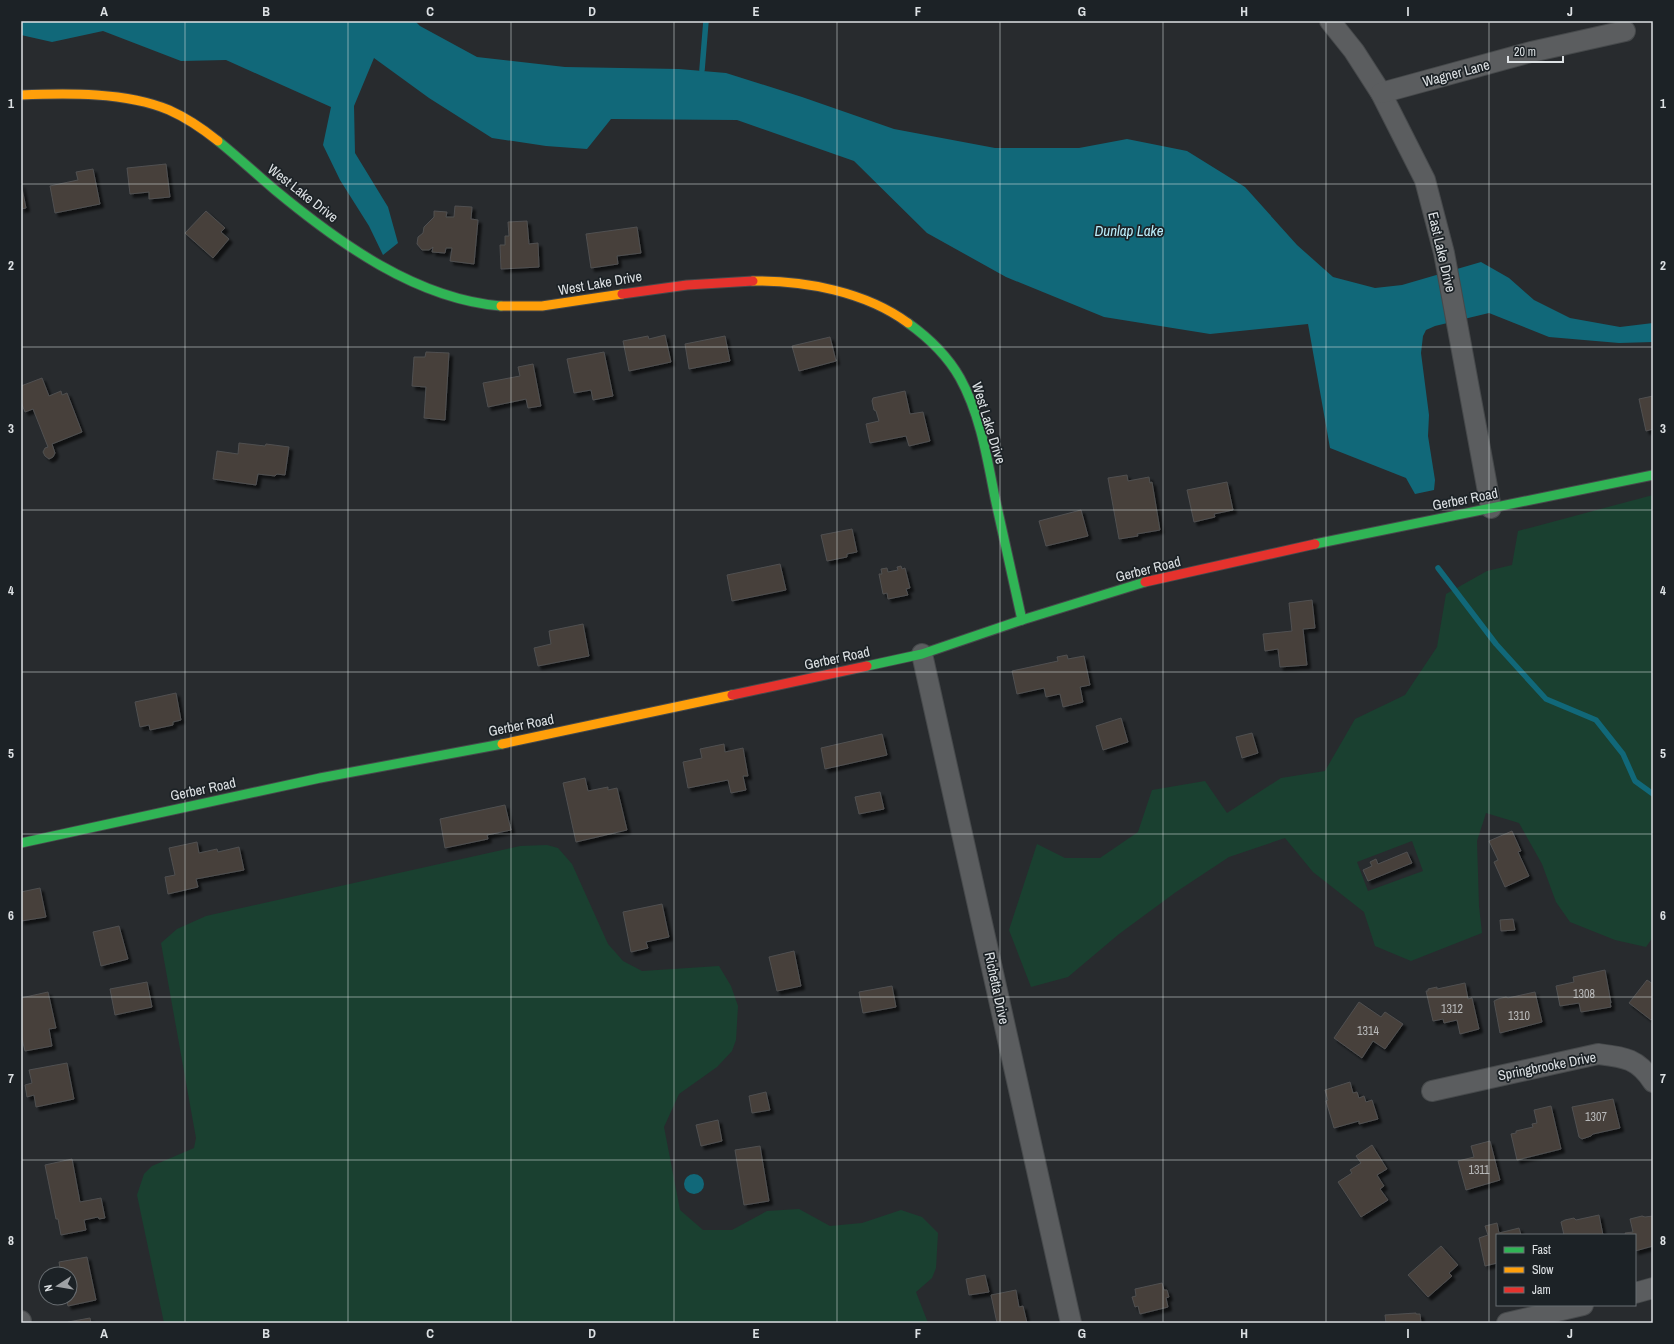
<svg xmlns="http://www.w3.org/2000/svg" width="1674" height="1344" viewBox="0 0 1674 1344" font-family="'Archivo Narrow',sans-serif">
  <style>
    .green { fill: #1a4030; fill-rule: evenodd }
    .water { fill: #116879 }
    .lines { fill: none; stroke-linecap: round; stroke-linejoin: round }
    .stream { stroke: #116879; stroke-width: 5.5 }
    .building { fill: #47403a; stroke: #505051; filter: url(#shadow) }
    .street-casing { stroke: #46494b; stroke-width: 22 }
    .fast-casing { stroke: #46494b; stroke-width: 11 }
    .slow-casing { stroke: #46494b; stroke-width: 11 }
    .jam-casing { stroke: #46494b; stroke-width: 11 }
    .street { stroke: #5b5d5f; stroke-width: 20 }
    .fast { stroke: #30b455; stroke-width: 9 }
    .slow { stroke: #ff9f0a; stroke-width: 9 }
    .jam { stroke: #e5322d; stroke-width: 9 }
    .grid { fill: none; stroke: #dde1e4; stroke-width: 1; stroke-opacity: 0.55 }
    .labels { text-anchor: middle; stroke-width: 3.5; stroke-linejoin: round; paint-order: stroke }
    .number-label { font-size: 12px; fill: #b8b9ba }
    .street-label { font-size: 14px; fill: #dde1e4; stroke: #1c2226 }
    .water-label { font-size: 15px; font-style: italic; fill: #baecf9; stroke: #1c2226 }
    .neatline { fill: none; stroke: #dde1e4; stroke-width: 1.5 }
    .grid-label { font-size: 13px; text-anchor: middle; font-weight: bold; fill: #dde1e4 }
  </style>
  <defs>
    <filter id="shadow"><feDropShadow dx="3.5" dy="3.5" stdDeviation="1" flood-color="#0009"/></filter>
  </defs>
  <rect width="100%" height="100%" fill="#282b2e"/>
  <g class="green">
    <path d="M1653 495V937L1646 947 1615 940 1570 922 1556 902 1542 864 1519 823 1486 813 1477 841 1479 906 1482 933 1411 961 1375 946 1364 912 1313 872 1285 838 1229 857 1176 892 1119 934 1068 977 1031 987 1009 930 1037 844 1065 858H1100L1138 832 1152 790 1205 781 1227 813 1281 778 1325 771 1355 719 1405 695 1437 647 1446 594 1487 571 1512 565 1518 531ZM1412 841 1423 871 1368 891 1357 862Z"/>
    <path d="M547 845 558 848 572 864 608 944 623 961 642 971 719 966 731 986 738 1006 736 1040 732 1051 717 1067 679 1094 664 1127 680 1210 703 1230H732L767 1211 799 1209 830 1226 862 1223 901 1210 922 1217 938 1233 936 1268 932 1278 916 1292 928 1323H164L137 1195 144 1174 152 1166 194 1148 196 1138 161 943 177 929 206 916 520 846Z"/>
  </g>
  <g class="water">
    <path d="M21 21H415L420 26 477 57 565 67 679 69 726 73 802 97 894 129 995 148H1079L1127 139 1187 151 1245 187 1297 245 1333 277 1375 288 1402 285 1481 262 1509 278 1534 300 1570 318 1620 327 1653 323V342L1619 343 1549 337 1489 313 1435 326 1426 330 1423 336 1421 353 1429 415 1428 436 1435 480 1434 490 1415 494 1406 478 1330 448 1308 324 1210 334 1104 317 1006 277 927 233 854 161 737 120 611 119 587 149 546 146 492 138 429 98 374 58 354 106 355 153 388 207 398 243 383 255 369 226 340 180 323 145 331 107 226 60 181 61 103 31 52 42 21 35Z"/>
    <circle cx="694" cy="1184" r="10"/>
  </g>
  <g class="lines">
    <g class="stream">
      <path d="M702 70 706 21"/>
      <path d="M1438 568 1496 644 1546 699 1596 720 1623 754 1635 781 1653 794"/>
    </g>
  </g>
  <g class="building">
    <path d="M166 164 170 197 149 199V192L130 194 127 168Z"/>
    <path d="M93 169 100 204 55 213 50 186 78 180 76 172Z"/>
    <path d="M21 184 26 208 21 209Z"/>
    <path d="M455 206 472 207 471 219 478 220 474 264 450 261 452 248H446L445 253 432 252 433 247 429 250H422L417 244 418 237 423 233 424 227 434 217V211L447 212 446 217H454Z"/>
    <path d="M206 211 225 228 221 232 229 239 213 258 185 233Z"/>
    <path d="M527 221 529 244 538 243 539 267 501 269 500 245H505V236H509L508 222Z"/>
    <path d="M637 227 641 253 617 256 618 264 591 268 586 234Z"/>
    <path d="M665 335 671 362 629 371 623 341 648 336 649 339Z"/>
    <path d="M725 336 730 361 689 369 685 344Z"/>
    <path d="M830 337 836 361 799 371 792 346Z"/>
    <path d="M426 352 449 353 445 420 424 418 426 387 412 386 414 357H425Z"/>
    <path d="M604 352 613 396 593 400 591 390 574 393 567 359Z"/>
    <path d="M533 364 541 406 528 408 526 399 488 407 483 383 520 376 518 367Z"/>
    <path d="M42 378 49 396 61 391 62 395 67 393 82 432 52 444 55 453 53 457 49 459 45 456 43 452 45 448 48 447 33 409 25 412 21 402V386Z"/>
    <path d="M905 391 910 414 923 412 930 441 909 446 906 436 870 443 866 424 879 421 876 411 874 410 872 401 873 398Z"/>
    <path d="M1653 396V429L1646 431 1639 399Z"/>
    <path d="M239 443 265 446 266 444 289 447 285 475 277 474 275 476 258 474 256 485 213 479 217 451 238 454Z"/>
    <path d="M1127 475 1128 481 1149 477 1150 483 1152 482 1160 530 1137 534 1138 536 1119 539 1108 478Z"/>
    <path d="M1227 482 1233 510 1214 514 1215 517 1194 522 1187 490Z"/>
    <path d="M1081 510 1088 536 1046 546 1039 521Z"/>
    <path d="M852 529 857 552 847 554V557L827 561 821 535Z"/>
    <path d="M780 564 786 590 732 601 727 575Z"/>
    <path d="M901 566 902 569 905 568 910 588 906 589 908 595 888 599 887 593 883 594 879 574H882L881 569 887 568 888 572 898 570 897 567Z"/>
    <path d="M1312 600 1315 628 1303 629 1307 665 1280 667 1278 649 1265 651 1263 634 1292 631 1289 603Z"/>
    <path d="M583 624 589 656 538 666 534 648 551 644 549 631Z"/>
    <path d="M1067 655 1068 659 1084 656 1090 685 1080 687 1083 702 1063 707 1060 694 1046 697 1044 688 1017 694 1012 671 1058 661 1057 657Z"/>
    <path d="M176 693 181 720 173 722V725L150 730 149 725 140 727 135 702Z"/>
    <path d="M1121 718 1128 742 1103 750 1096 726Z"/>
    <path d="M1252 733 1258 753 1242 758 1236 737Z"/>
    <path d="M882 734 887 755 825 769 821 748Z"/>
    <path d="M724 744 725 752 743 748 748 776H743L746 790 731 793 728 780 688 788 683 762 702 758 700 749Z"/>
    <path d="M585 778 588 791 608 787V790L617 788 627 830 576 842 563 783Z"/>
    <path d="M880 792 884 809 859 814 855 797Z"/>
    <path d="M505 805 511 830 487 835 488 839 445 848 440 819Z"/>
    <path d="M1512 831 1521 851 1518 852 1529 876 1505 887 1494 862 1498 860 1489 841Z"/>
    <path d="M197 842 199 853 217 849 218 852 239 847 244 870 196 879 198 887 168 894 165 877 175 875 169 848Z"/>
    <path d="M1407 852 1412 863 1368 881 1363 870 1372 866 1370 862 1376 859 1378 864Z"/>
    <path d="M40 888 46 917 21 921V892Z"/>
    <path d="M662 904 669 937 646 942 648 948 631 952 623 912Z"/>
    <path d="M1513 919 1515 930 1501 931 1500 920Z"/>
    <path d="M119 926 128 959 101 966 93 932Z"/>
    <path d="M794 951 801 986 777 991 769 957Z"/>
    <path d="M1605 970 1611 1003H1610L1611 1007 1581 1012 1579 1003 1560 1006 1556 986 1574 982 1573 977Z"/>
    <path d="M1647 980 1653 984V1018L1651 1020 1629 1003Z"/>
    <path d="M147 982 152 1007 115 1015 110 989Z"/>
    <path d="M1465 983 1468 999 1472 998 1479 1029 1460 1034 1457 1020 1444 1023 1443 1019 1433 1021 1426 991H1428V989L1437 987V989Z"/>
    <path d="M892 986 896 1007 863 1013 859 992Z"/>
    <path d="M48 992 56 1028 49 1029 52 1046 25 1051 21 1035V998Z"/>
    <path d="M1535 992 1542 1022 1500 1033 1494 1001 1498 999 1506 997 1508 998Z"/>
    <path d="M1359 1002 1381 1017 1385 1012 1403 1024 1385 1049 1373 1041 1362 1058 1334 1038Z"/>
    <path d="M67 1063 74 1099 36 1107 34 1095 27 1097 25 1085 32 1083 29 1070Z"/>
    <path d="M1350 1082 1353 1093 1357 1092 1359 1098 1364 1096 1366 1102 1372 1100 1378 1119 1359 1124V1121L1334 1128 1326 1101 1328 1100 1325 1090Z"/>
    <path d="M766 1092 770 1110 752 1113 749 1096Z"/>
    <path d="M1613 1099 1620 1128 1593 1134 1591 1136 1582 1139 1579 1137 1572 1107Z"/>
    <path d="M1551 1106 1561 1149 1517 1160 1511 1134 1516 1133V1131L1533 1127 1532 1124 1537 1123 1534 1110Z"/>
    <path d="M718 1120 722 1141 701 1146 696 1125Z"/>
    <path d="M1490 1141 1500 1180 1466 1190 1458 1161 1474 1157 1471 1146Z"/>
    <path d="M1372 1145 1387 1169 1377 1175 1384 1186 1380 1189 1388 1200 1361 1217 1338 1182 1352 1173 1350 1170 1361 1163 1356 1156Z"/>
    <path d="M760 1146 769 1201 744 1205 735 1150Z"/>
    <path d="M72 1159 80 1202 101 1198 105 1218 99 1219 98 1217 84 1220 86 1230 61 1235 58 1219H56L45 1165Z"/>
    <path d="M1599 1215 1603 1235H1564L1561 1222 1565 1220 1574 1218 1576 1220Z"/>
    <path d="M1642 1216 1645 1217 1653 1216V1246L1635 1251V1235H1626L1625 1233 1633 1232 1630 1219Z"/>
    <path d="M1497 1223 1499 1233 1519 1228 1521 1235H1497V1263L1485 1266 1479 1238 1488 1235 1485 1226Z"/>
    <path d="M1441 1246 1458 1265 1449 1273 1452 1276 1428 1297 1408 1275Z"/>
    <path d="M87 1257 96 1300 68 1306 66 1298H70V1274H61L59 1262Z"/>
    <path d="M985 1275 989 1292 969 1295 966 1279Z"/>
    <path d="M1162 1283 1164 1290H1167L1169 1297 1166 1298 1168 1307 1140 1314 1138 1306 1135 1307 1132 1297 1136 1296 1135 1289Z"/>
    <path d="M1016 1290 1019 1307 1023 1306 1027 1323H997L991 1295Z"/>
    <path d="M1416 1313V1314H1420L1421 1323H1386L1385 1315Z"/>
    <path d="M90 1318 91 1323H68V1322Z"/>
  </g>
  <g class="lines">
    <defs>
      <g id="street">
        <path d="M1330 21 1354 51 1381 93 1425 180 1444 253 1491 508"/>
        <path d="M1381 93 1531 52 1625 31"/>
        <path d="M922 654 1071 1323"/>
        <path d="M1432 1091 1598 1054C1623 1057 1638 1058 1653 1082"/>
        <path d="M1635 1293 1653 1288"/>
        <path d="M21 1321V1323"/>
        <path d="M1507 1323 1583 1305"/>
      </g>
      <g id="fast">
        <path d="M218 141C238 157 256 174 275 190 339 243 416 299 501 306"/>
        <path d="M908 323C929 338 947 355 960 378 980 414 987 457 995 498 1004 538 1013 579 1022 620"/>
        <path d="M1315 544 1653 475"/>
        <path d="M867 666 922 654 1022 620 1145 582"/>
        <path d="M21 843 320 778 502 744"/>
      </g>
      <g id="slow">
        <path d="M21 95C67 93 126 92 169 110 187 118 203 129 218 141"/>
        <path d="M753 281C804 280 866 292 908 323"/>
        <path d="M501 306H542L622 294"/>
        <path d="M502 744 732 695"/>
      </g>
      <g id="jam">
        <path d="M622 294 687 285 753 281"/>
        <path d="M1145 582 1315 544"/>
        <path d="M732 695 867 666"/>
      </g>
    </defs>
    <use href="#street" class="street-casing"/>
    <use href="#fast" class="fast-casing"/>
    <use href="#slow" class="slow-casing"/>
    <use href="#jam" class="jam-casing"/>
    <use href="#street" class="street"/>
    <use href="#fast" class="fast"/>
    <use href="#slow" class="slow"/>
    <use href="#jam" class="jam"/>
  </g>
  <path class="grid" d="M185 21V1323M348 21V1323M511 21V1323M674 21V1323M837 21V1323M1000 21V1323M1163 21V1323M1326 21V1323M1489 21V1323M21 184H1653M21 347H1653M21 510H1653M21 672H1653M21 834H1653M21 997H1653M21 1160H1653"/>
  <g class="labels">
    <g class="number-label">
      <text x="1584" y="998">1308</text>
      <text x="1452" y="1013">1312</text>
      <text x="1519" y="1020">1310</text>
      <text x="1368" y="1035">1314</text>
      <text x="1596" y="1121">1307</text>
      <text x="1479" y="1174">1311</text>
    </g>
    <g class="street-label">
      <text transform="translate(1456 73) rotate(-15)" y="5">Wagner Lane</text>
      <text transform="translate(303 193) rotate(38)" y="5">West Lake Drive</text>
      <text transform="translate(1442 252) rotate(77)" y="5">East Lake Drive</text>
      <text transform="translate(600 283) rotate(-10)" y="5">West Lake Drive</text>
      <text transform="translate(989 423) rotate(73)" y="5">West Lake Drive</text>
      <text transform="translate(1465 499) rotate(-11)" y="5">Gerber Road</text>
      <text transform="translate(1148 569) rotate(-14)" y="5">Gerber Road</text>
      <text transform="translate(837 658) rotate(-12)" y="5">Gerber Road</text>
      <text transform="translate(521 725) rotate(-11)" y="5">Gerber Road</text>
      <text transform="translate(203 789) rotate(-12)" y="5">Gerber Road</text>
      <text transform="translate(997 988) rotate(78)" y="5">Richetta Drive</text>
      <text transform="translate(1547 1066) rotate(-11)" y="5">Springbrooke Drive</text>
    </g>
    <g class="water-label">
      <text x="1129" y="236">Dunlap Lake</text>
    </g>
  </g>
  <rect width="1674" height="1344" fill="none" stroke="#1c2226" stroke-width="44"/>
  <rect x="1496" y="1234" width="140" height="72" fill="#1c2226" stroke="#696e72"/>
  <rect x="1504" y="1247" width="20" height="6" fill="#30b455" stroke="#696e72"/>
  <text x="1532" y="1254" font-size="12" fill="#dde1e4">Fast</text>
  <rect x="1504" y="1267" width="20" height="6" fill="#ff9f0a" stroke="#696e72"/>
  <text x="1532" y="1274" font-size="12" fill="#dde1e4">Slow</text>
  <rect x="1504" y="1287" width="20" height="6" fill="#e5322d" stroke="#696e72"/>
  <text x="1532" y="1294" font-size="12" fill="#dde1e4">Jam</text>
  <g transform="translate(58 1286) rotate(258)"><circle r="19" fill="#1c2226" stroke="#696e72"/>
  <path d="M0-3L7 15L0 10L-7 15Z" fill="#9ea1a4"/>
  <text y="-6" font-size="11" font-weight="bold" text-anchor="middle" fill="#dde1e4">N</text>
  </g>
  <path d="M1508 56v6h55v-6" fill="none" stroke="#dde1e4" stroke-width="2"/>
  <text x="1514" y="56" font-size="12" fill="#dde1e4" stroke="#1c2226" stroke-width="3" paint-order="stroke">20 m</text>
  <rect x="22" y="22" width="1630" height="1300" class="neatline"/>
  <g class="grid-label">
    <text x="104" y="16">A</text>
    <text x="266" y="16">B</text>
    <text x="430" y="16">C</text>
    <text x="592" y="16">D</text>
    <text x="756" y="16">E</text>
    <text x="918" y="16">F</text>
    <text x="1082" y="16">G</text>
    <text x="1244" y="16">H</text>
    <text x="1408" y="16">I</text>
    <text x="1570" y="16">J</text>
    <text x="11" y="108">1</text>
    <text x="1663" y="108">1</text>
    <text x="11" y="270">2</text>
    <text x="1663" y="270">2</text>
    <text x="11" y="433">3</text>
    <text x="1663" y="433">3</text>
    <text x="11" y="595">4</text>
    <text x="1663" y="595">4</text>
    <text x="11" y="758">5</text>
    <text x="1663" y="758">5</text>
    <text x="11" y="920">6</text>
    <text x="1663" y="920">6</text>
    <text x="11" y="1083">7</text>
    <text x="1663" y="1083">7</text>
    <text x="11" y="1245">8</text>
    <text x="1663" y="1245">8</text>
    <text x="104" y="1338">A</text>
    <text x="266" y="1338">B</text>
    <text x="430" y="1338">C</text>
    <text x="592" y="1338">D</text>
    <text x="756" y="1338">E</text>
    <text x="918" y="1338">F</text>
    <text x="1082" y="1338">G</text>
    <text x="1244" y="1338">H</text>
    <text x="1408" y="1338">I</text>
    <text x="1570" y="1338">J</text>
  </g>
</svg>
